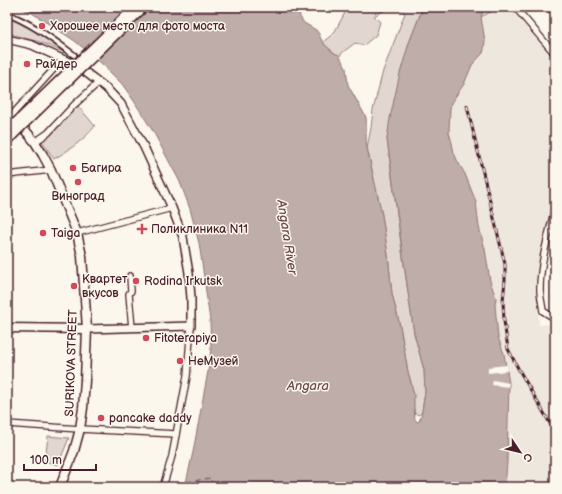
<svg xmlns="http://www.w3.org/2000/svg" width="562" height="494" viewBox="0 0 562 494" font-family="'Balsamiq Sans',sans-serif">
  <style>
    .built { fill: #eee7de }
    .green { fill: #e2d7d0; stroke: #967b7e }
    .water { fill: #bfadaa; stroke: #907477 }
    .pier { fill: #fbf7ec }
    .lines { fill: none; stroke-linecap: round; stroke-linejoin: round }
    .ferry { stroke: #6d4a51; stroke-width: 1; stroke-dasharray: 5 4; stroke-linecap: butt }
    .pedestrian-casing { stroke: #4a1f2b; stroke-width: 8 }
    .minor-casing { stroke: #4a1f2b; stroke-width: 8 }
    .tertiary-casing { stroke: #4a1f2b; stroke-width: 10 }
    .secondary-casing { stroke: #4a1f2b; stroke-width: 11 }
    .pedestrian { stroke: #fbf7ec; stroke-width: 4.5 }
    .minor { stroke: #fbf7ec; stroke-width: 5.5 }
    .tertiary { stroke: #fbf7ec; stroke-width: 7 }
    .secondary { stroke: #fbf7ec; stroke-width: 8 }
    .tram { stroke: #4a1f2b; stroke-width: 1 }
    .rail-casing { stroke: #4a1f2b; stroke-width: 3 }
    .rail { stroke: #fbf7ec; stroke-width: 1.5; stroke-dasharray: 4.5; stroke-linecap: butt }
    .secondary-bridge-casing { stroke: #4a1f2b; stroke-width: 11; stroke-linecap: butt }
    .secondary-bridge { stroke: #fbf7ec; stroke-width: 8 }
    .poi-dot { fill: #d1495b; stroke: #fbf7ec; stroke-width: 1.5 }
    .labels { text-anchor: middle; stroke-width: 3; stroke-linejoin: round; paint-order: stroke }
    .poi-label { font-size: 12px; fill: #4a1f2b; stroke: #fbf7ec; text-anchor: start }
    .street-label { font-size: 12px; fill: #4a1f2b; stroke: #fbf7ec }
    .water-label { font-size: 13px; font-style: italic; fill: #6d4a51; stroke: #fbf7ec }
  </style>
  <rect width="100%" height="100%" fill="#fbf7ec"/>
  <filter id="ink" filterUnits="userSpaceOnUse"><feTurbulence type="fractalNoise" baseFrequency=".025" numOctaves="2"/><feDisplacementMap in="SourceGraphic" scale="8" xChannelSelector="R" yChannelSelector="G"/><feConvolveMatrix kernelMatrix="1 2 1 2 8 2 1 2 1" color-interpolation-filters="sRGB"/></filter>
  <g filter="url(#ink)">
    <path class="built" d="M489 7H512L555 57V192L537 279 539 325 555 324V487H505L507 462 509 383 507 365 498 337 495 305 496 298 490 281 485 249 479 227 477 212 465 174 458 162 454 153 452 143 449 132 450 109 451 103 464 84 472 65 483 53 485 41 481 17Z"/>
    <g class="green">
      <path d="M348 7H423L409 43 387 139 401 244 414 333 424 370 425 392 422 412 419 415 414 413V411L411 382 408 372 400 326 392 294 388 255 382 215 367 148 371 128 373 110 383 71 405 13C393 4 385 10 374 16L380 22 376 35 364 45 355 43 343 52 339 57 325 45 323 42 334 33Z"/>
      <path d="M484 7H497L498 8 481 17Z"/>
      <path d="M7 17 19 21 34 29 72 56 43 43 7 33Z"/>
      <path d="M78 106 95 126C84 140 69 150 54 159L42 141Z"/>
      <path d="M48 436 69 438 58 465 45 461Z"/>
    </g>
    <path class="water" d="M18 7H299L300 17 304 23 316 30 319 34 321 39 325 45 334 53 339 55 346 68 348 85 366 117C367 127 365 138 367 148L382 215 388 255 392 294 400 326 408 372 414 395V408L415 420 418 422 419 421 421 417 425 392 424 370 414 333 409 300 387 139 390 118 400 73 409 43 423 7H484L481 17 485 41 484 49 483 53 472 65 464 84 451 103 450 109 449 132 452 143 454 153 458 162 465 174 476 202 479 227 485 249 490 281 496 298 495 305 498 337 504 354 509 383 507 462 505 487H185L193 452 209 366 211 348 210 321 202 263 199 243 190 209 180 182 154 133 134 101 122 84 101 63 75 41 32 13Z"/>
    <g class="pier">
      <path d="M507 365V371L488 373V367Z"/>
      <path d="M493 380 509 383 508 387 492 385Z"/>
    </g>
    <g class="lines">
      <path class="ferry" d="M187 482 211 478 212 487"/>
      <defs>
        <path id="pedestrian" d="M7 14C32 23 53 40 74 55"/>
        <g id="minor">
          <path d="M515 7 555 54"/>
          <path d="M11 116 63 59"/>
          <path d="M35 142 48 133 74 105 99 82"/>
          <path d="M7 175 51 170"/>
          <path d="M555 208C549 233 540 263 540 289 540 296 542 303 543 311L551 316 555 317"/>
          <path d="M77 233 172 208"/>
          <path d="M130 276 131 291 129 294 132 328"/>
          <path d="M7 424 80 429 176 434"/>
          <path d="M163 487 172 456 187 376 191 326"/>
        </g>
        <path id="tertiary" d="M7 39 32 45 69 62 84 71 106 88 121 104 144 147 172 208 183 237 189 273 191 298V326L87 329"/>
        <g id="secondary">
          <path d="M7 114 14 118 25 130 35 142 43 155 51 170 77 233 82 256 87 329 85 380 83 408 80 429 74 451 60 487"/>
          <path d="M7 141 14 134"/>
          <path d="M7 328 87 329"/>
        </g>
      </defs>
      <use href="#pedestrian" class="pedestrian-casing"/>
      <use href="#minor" class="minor-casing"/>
      <use href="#tertiary" class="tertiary-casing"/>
      <use href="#secondary" class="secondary-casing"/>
      <use href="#pedestrian" class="pedestrian"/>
      <use href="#minor" class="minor"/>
      <use href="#tertiary" class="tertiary"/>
      <use href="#secondary" class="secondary"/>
      <path class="tram" d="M7 139 141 7"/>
      <defs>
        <g id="rail">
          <path d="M549 11 555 15"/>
          <path d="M467 106 505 264V280L503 301 504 321 508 349 519 370 555 432"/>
        </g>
      </defs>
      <use href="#rail" class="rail-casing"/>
      <use href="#rail" class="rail"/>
      <defs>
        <g id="secondary-bridge">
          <path d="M9 129 135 7"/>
          <path d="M14 134 144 7"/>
        </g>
      </defs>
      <use href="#secondary-bridge" class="secondary-bridge-casing"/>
      <use href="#secondary-bridge" class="secondary-bridge"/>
    </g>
  </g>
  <g class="poi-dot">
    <circle cx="42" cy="26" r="4"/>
    <circle cx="27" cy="64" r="4"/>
    <circle cx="73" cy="168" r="4"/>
    <circle cx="78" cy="182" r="4"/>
    <path d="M140 223h4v4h4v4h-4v4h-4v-4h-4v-4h4z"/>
    <circle cx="43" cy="233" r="4"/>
    <circle cx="136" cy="281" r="4"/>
    <circle cx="74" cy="286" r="4"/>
    <circle cx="146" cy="338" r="4"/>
    <circle cx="180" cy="361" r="4"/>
    <circle cx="101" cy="418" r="4"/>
  </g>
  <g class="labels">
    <g class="poi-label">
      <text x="50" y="30">Хорошее место для фото моста</text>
      <text x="35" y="68">Райдер</text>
      <text x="81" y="172">Багира</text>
      <text x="78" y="200" text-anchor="middle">Виноград</text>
      <text x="151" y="233">Поликлиника N11</text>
      <text x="51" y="237">Taiga</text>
      <text x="82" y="283">Квартет<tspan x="82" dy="14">вкусов</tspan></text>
      <text x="144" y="285">Rodina Irkutsk</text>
      <text x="154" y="342">Fitoterapiya</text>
      <text x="188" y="365">НеМузей</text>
      <text x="109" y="422">pancake daddy</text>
    </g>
    <g class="street-label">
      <text transform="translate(71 363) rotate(-88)" y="4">SURIKOVA STREET</text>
    </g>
    <g class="water-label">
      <text transform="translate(288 237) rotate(81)" y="5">Angara River</text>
      <text x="308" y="390">Angara</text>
    </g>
  </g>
  <rect width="562" height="494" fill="none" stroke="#fbf7ec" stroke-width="24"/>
  <rect x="12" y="12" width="538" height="470" fill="none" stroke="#4a1f2b" stroke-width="1.5" filter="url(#ink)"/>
  <g transform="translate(520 452) rotate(125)" stroke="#fbf7ec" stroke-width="3" paint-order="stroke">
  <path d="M0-3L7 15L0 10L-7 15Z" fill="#4a1f2b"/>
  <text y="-6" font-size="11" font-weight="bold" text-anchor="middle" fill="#4a1f2b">С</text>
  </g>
  <path d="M24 464v6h72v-6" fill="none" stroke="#4a1f2b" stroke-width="2"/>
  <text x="30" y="464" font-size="12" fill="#4a1f2b" stroke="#fbf7ec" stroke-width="3" paint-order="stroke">100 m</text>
</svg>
